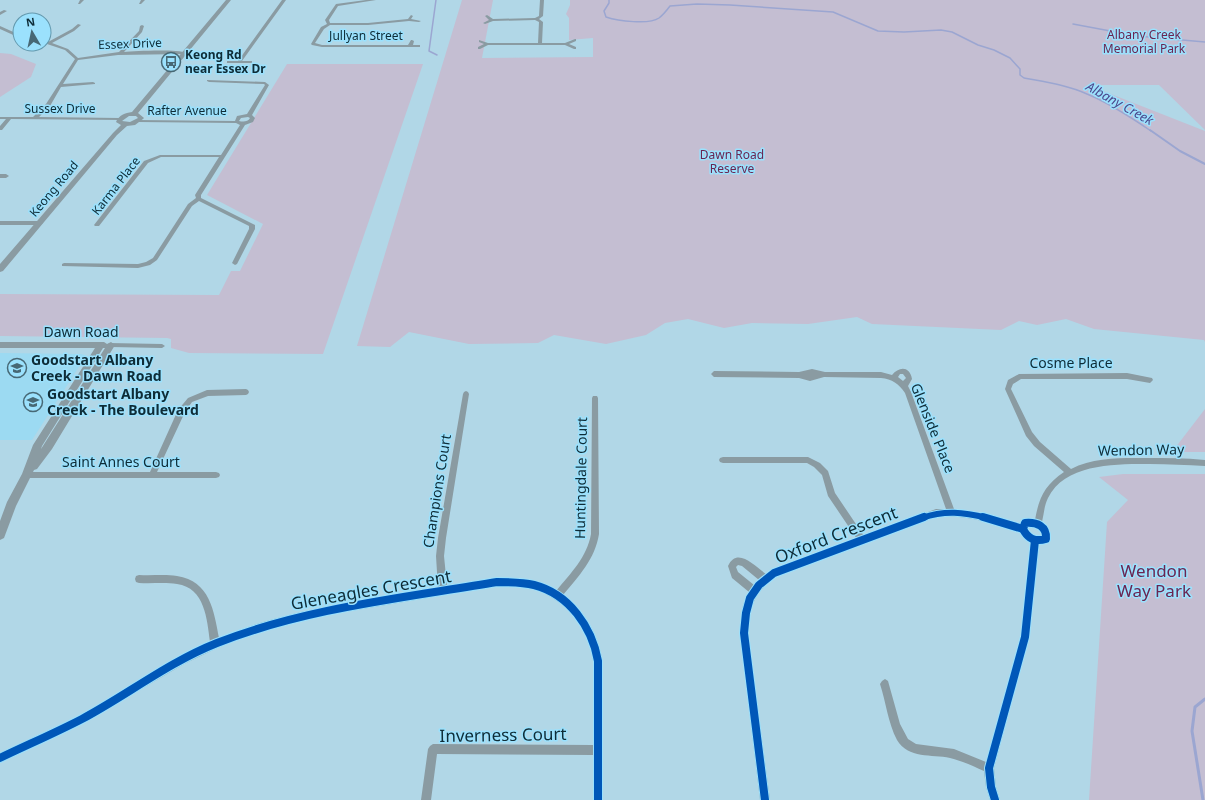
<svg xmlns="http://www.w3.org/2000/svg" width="1205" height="800" viewBox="0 0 1205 800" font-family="'Noto Sans',sans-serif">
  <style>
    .built { fill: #9cdaf2 }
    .green { fill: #c4bed2 }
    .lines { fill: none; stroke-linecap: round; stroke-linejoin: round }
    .stream-far2 { stroke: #9ba6d1; stroke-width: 1.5 }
    .stream-far1 { stroke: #9ba6d1; stroke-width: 2 }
    .stream { stroke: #9ba6d1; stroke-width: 3 }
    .minor { fill: #8a9ba2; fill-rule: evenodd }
    .tertiary { fill: #8a9ba2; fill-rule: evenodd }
    .cycleway-far1-casing { stroke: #9be1fd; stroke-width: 8 }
    .cycleway-casing { stroke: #9be1fd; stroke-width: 10 }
    .cycleway-far1 { stroke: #0057b8; stroke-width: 6 }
    .cycleway { stroke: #0057b8; stroke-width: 8 }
    .labels { text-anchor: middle; stroke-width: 3; stroke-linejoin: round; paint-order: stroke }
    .far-park-label { font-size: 12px; fill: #6a2551; stroke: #9be1fd }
    .far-street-label { font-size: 12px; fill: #0e2c37; stroke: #9be1fd }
    .far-poi-label { font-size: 12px; font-weight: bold; fill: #0e2c37; stroke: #9be1fd; text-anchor: start }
    .far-water-label { font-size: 13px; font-style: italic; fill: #4c478c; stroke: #9be1fd }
    .street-label { font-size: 14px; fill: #0e2c37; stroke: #9be1fd }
    .poi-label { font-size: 14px; font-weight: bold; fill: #0e2c37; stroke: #9be1fd; text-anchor: start }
    .near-street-label { font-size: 17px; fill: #0e2c37; stroke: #9be1fd }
    .near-park-label { font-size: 17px; fill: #6a2551; stroke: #9be1fd }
  </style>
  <rect width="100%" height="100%" fill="#b1d7e7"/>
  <path class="built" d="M0 353 81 354 85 355 84 359 32 440H0Z"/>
  <g class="green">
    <path d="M462 0H493L482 58 593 57V38L569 40V18L566 14 570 5V0H1205V130L1159 85H1088L1205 131V342L1204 340 1094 329 1066 319 1037 325 1019 321 1001 330 872 324 857 317 808 324 752 323 724 328 688 319 665 323 646 335 606 344 554 335 538 343 469 344 409 332 390 347 357 346Z"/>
    <path d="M0 53 11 54 36 64 31 77 0 97Z"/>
    <path d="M287 64H423L323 354 189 353 171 348V339L167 338 0 336V294L219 295 231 271H240L263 224 207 195Z"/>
    <path d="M1205 409V452H1172Z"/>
    <path d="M1123 474H1205V800H1089L1107 522 1128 500 1099 477Z"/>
  </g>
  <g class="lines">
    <g class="stream-far2">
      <path d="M436 0 429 51 437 55"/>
      <path d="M609 0V3L604 11 606 17C618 21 649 25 659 18 663 15 667 10 670 6L697 4 730 5 833 12 878 31 904 32 941 30 952 32 978 45 994 50 1010 58 1020 69V75L1024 78C1045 82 1067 85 1087 94 1109 103 1132 118 1151 131"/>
      <path d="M1073 24 1137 36 1205 42"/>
    </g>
    <path class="stream-far1" d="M1150 130 1180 151 1205 164"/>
    <path class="stream" d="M1203 800 1192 731 1195 707 1205 699"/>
    <g class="minor">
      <path d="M80 0H84L80 4H78Z"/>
      <path d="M141 0H145L141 4H139Z"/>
      <path d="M282 0H286L242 61H252V63H227V61H238Z"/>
      <path d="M366 0H376L338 6 329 20 330 23H368L408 19 411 15 413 16 411 19 421 21 419 22 409 21 368 25H330L324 29 315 43 322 45H408L411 40H412L414 41 413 45H420V47H322L312 45 311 44 321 27 327 24 325 20 336 4Z"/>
      <path d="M540 0H544L543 16 539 19 543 22 542 43H565L575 39H576V41L569 44 576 47V49H574L565 45H488L480 49H478V47L484 44 479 42V40L488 43H538L539 22 535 20 493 21 485 24 483 23 489 20 485 16 487 15 493 19 535 18 539 16Z"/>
      <path d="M4 10 7 11 0 15V12Z"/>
      <path d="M78 24 81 25 74 31 52 43 68 49 78 58 119 52 139 31 140 26 142 25 144 26 142 32 124 52C135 51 178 49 186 53L184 54 118 55 78 60 63 84 93 82 95 83V84L61 87 50 106 39 117 120 118 122 119V120L11 119 2 130H0V126L6 119H0V117H33L46 104 75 59 65 50 44 43V41L48 42 72 29Z"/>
      <path d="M0 26 20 35V38L0 29Z"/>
      <path d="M207 80 265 82 269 85 252 115 255 118 253 122 245 125 201 195V198L255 225V229L237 264 235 265 232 263 249 229V226L199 201 192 206 157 260 150 265 138 268 62 266V264L64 263 138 264 146 262 153 258 188 204 196 198 195 195 219 157H161L148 163 99 226H95L94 225 144 161 160 155H221L240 125 236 123 138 122 136 121V120L235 121 237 116 247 114 265 85 264 84 209 82 207 81ZM248 117 250 118C248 122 243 122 239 121L241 118Z"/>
      <path d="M0 174H6L9 176 6 178H0Z"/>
      <path d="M0 221H40L43 223 40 225H0Z"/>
      <path d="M109 343 162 344 165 346 162 348 111 347H109L108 345Z"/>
      <path d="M812 369 825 372H881L892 375C899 366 910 366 912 379L908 386 911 392 954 509 980 513 1020 525 1022 520 1029 519 1035 520C1039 497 1045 485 1064 472L1034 446 1026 436 1005 389 1008 380 1019 374 1127 373 1152 378 1153 380 1150 383 1127 379H1021L1013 384 1011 389 1032 432 1040 442 1071 469C1094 457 1121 458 1146 458 1166 458 1185 458 1205 460V466C1187 465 1168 464 1150 464 1117 464 1065 463 1048 498 1044 506 1044 514 1042 522 1049 527 1052 534 1049 542L1039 544 1029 637 994 768 996 787 1000 800H990L986 787 984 771C973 766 962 761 950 758 932 754 908 759 897 740 888 723 886 702 880 684L882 681 885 679 888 681 900 724 908 739 916 744 954 749 986 762 1021 637 1031 542 1024 538 1020 532C992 523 966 514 936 517L777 576C753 594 751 604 748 633L770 800H760L740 633 743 605 749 592 732 578 728 566C737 546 755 566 766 574L774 569 857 539 828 496 822 475 814 467 807 463H723L720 462 719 460 720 458 723 457H808L820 463 828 471 835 493 864 536 936 509H946L905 393C899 384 892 379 881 378L824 377 810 381 799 378 714 377 711 374 714 371 799 372ZM900 374H903L906 378 903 381 898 377ZM1028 526C1035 526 1042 528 1042 536 1035 537 1032 535 1028 530ZM738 565 742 566 759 580 754 585 738 572 736 567Z"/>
      <path d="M246 389 248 390 249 392 248 394 246 395 208 396 192 402 185 412 157 472H216L219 473 220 475 219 477 216 478H27L24 477 23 475 24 473 27 472H150L178 410 188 398 207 390Z"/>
      <path d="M466 391 468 392 469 394 446 538 444 556 447 586C484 580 522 570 556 591 571 573 587 557 591 534L592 398 593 396H597L598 398 599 534C595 559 579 576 563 595 585 611 597 633 602 658L603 800H593V755L437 754 431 800H421L428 749 430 746 433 744 593 745C593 726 593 706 593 687 593 678 594 669 593 660 590 630 567 602 539 591 526 586 511 586 497 586L321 616 282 625 255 633 217 648 184 664 85 722 0 763V753L79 716 178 658 210 642C207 619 205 588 177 584 164 582 152 584 139 583L136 582 135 579 136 576 139 575C152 576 164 574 177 576 210 581 214 611 219 638 240 630 260 622 282 617 333 603 386 597 438 588L436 556 438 538 463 394 464 392Z"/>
    </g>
    <g class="tertiary">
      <path d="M226 0H231L138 113 144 118 143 119 135 125 127 126 117 135 3 271 0 272V264L113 133 121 125 116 122C119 115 125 113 132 112ZM129 116H136L138 118 130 122 122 121Z"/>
      <path d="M0 342H104L107 344 111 342 115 345 52 449 37 469 34 470 16 506 4 538 0 540V521L7 502 22 474 33 445 95 348H0ZM103 348H105L41 449 42 446Z"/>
    </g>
    <defs>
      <path id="cycleway-far1" d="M922 518C945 510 963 512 987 518"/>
      <g id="cycleway">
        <path d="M983 517 1023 529"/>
        <path d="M1025 523C1037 522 1047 526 1046 539 1035 542 1028 539 1023 529Z"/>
        <path d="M0 758C27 745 55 733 82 719 127 695 169 662 217 643 306 608 403 598 497 582 509 582 522 582 534 585 569 594 592 627 598 661V800"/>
        <path d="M765 800 744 633 746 613 750 598 759 585 774 573 924 517"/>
        <path d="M995 800 991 787 989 768 1025 637 1035 540"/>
      </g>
    </defs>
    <use href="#cycleway-far1" class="cycleway-far1-casing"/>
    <use href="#cycleway" class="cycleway-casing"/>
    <use href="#cycleway-far1" class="cycleway-far1"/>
    <use href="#cycleway" class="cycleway"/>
  </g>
  <defs>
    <symbol id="bus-ring" viewBox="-11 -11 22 22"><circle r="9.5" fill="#9be1fd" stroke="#476875" stroke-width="1.5"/><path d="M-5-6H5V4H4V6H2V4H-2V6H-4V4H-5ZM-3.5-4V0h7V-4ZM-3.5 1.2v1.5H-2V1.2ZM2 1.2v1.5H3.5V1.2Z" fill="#476875"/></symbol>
    <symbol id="school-ring" viewBox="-11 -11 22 22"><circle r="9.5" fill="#9be1fd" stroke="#476875" stroke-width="1.5"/><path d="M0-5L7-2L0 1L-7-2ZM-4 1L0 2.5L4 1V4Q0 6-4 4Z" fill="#476875"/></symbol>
  </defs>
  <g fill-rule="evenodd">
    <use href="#bus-ring" x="160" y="51" width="22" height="22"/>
    <use href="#school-ring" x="6" y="357" width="22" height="22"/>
    <use href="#school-ring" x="22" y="391" width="22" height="22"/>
  </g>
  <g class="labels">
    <g class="far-park-label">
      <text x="1144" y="39">Albany Creek<tspan x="1144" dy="14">Memorial Park</tspan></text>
      <text x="732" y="159">Dawn Road<tspan x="732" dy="14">Reserve</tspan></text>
    </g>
    <g class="far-street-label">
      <text x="366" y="40">Jullyan Street</text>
      <text transform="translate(130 44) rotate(-2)" y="4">Essex Drive</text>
      <text x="60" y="113">Sussex Drive</text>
      <text x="187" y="115">Rafter Avenue</text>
      <text transform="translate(116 186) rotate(-52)" y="4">Karma Place</text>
      <text transform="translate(54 189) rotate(-50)" y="4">Keong Road</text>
    </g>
    <g class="far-poi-label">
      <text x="185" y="59">Keong Rd<tspan x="185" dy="14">near Essex Dr</tspan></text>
    </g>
    <g class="far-water-label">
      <text transform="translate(1120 103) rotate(29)" y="5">Albany Creek</text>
    </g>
    <g class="street-label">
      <text x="81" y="337">Dawn Road</text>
      <text x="1071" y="368">Cosme Place</text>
      <text transform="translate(933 428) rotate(68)" y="5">Glenside Place</text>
      <text transform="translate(1141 450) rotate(-1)" y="5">Wendon Way</text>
      <text x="121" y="467">Saint Annes Court</text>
      <text transform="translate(581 478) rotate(-89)" y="5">Huntingdale Court</text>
      <text transform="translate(437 491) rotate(-81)" y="5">Champions Court</text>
    </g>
    <g class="poi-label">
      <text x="31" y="365">Goodstart Albany<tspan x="31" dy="16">Creek - Dawn Road</tspan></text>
      <text x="47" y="399">Goodstart Albany<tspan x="47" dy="16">Creek - The Boulevard</tspan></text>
    </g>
    <g class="near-street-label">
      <text transform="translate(836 535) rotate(-21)" y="6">Oxford Crescent</text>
      <text transform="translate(371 590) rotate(-10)" y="6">Gleneagles Crescent</text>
      <text transform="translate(503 735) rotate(-1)" y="6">Inverness Court</text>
    </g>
    <g class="near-park-label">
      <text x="1154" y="577">Wendon<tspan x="1154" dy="20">Way Park</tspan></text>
    </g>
  </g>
  <g transform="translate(32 32) rotate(351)"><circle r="19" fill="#9be1fd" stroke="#6399ae"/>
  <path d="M0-3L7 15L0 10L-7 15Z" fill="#476875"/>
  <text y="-6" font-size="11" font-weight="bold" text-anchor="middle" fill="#0e2c37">N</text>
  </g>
</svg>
